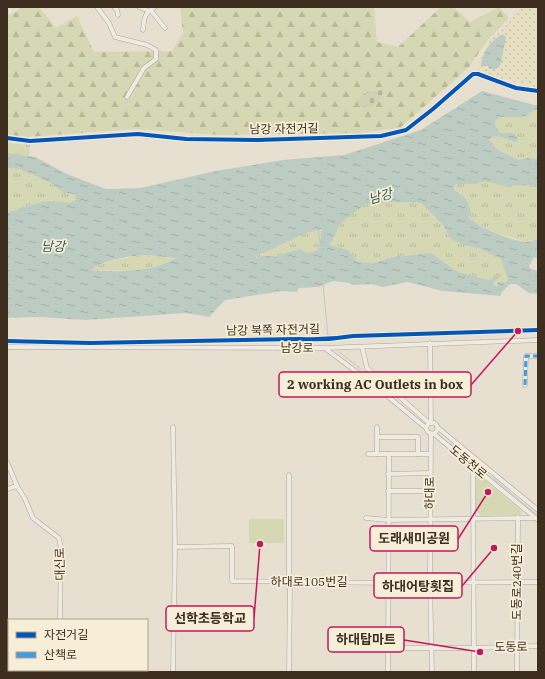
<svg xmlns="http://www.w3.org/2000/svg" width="545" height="679" viewBox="0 0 545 679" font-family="'IBM Plex Serif','Noto Sans KR',serif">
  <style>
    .farmland { fill: url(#farmland-dots) }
    .grass { fill: url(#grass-tufts) }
    .forest { fill: url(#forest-firs) }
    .cemetery { fill: url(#cemetery-stones) }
    .park { fill: #d6d7b3 }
    .water { fill: url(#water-ripples); fill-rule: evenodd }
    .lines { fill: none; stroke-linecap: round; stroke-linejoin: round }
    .stream { stroke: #bcccc2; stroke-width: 1 }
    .minor-casing { stroke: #ada599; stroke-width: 5 }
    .minor { stroke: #efebe3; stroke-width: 4 }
    .quiet { stroke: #3f9de0; stroke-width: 3; stroke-dasharray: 6 3; stroke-linecap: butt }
    .cycleway-casing { stroke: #f7eed8; stroke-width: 6 }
    .cycleway { stroke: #0057b8; stroke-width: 4 }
    .labels { text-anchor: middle; stroke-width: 3.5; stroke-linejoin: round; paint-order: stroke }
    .street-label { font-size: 12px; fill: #3d2e20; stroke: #f7eed8 }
    .water-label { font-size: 13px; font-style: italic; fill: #2f5d5a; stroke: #f7eed8 }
    .leader { fill: none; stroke: #c2185b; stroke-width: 1.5 }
    .callout-dot { fill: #c2185b; stroke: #f7eed8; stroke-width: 1.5 }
    .callout { fill: #f7eed8; stroke: #c2185b; stroke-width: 1.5 }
    .callout-label { font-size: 13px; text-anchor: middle; font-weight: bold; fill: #3d2e20 }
  </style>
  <defs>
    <pattern id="farmland-dots" width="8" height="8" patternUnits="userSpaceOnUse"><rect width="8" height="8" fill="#e6dfc2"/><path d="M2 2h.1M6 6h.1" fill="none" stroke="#c6c0a6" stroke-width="1.8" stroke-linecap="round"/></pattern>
    <pattern id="grass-tufts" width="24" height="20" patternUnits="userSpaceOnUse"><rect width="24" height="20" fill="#d6d7b3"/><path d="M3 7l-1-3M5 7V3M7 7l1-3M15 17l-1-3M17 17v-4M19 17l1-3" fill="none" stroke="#b9b99a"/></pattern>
    <pattern id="forest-firs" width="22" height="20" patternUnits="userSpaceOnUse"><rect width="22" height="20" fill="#d6d7b3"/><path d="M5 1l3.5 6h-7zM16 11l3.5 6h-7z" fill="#b9b99a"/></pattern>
    <pattern id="cemetery-stones" width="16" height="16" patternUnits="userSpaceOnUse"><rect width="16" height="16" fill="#d1d1b3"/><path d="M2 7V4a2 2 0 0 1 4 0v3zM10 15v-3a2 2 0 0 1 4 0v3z" fill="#b4b49a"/></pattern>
    <pattern id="water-ripples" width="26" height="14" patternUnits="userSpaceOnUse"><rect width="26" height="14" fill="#bcccc2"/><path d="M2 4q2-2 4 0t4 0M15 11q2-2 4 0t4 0" fill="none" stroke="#a2b0a6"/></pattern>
  </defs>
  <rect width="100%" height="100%" fill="#e7e0d1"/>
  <path class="farmland" d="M517 7H538V88L503 79 478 70V63L489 42 510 22Z"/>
  <g class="grass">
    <path d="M534 110H538V157L535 159 528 158 519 160 496 149 493 143 489 140C496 133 504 137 512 141L497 129 495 122 499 117H524Z"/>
    <path d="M7 143 30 145 29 156 7 153Z"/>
    <path d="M7 168 20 169 49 182 64 193 75 194 76 201C69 205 60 201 51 201 36 202 21 208 7 213Z"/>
    <path d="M484 181 505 186 538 185V239L527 242 499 234 474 222 467 217 461 193 455 191 454 186 456 184H476Z"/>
    <path d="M397 202 421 203 443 225 451 239 464 245 481 249 501 259 508 279 498 287 493 285 494 281 458 272 430 253 392 257 373 263 358 262 348 250 330 245 340 224 365 204Z"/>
    <path d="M323 229 320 243 317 251 307 253 300 249 276 256H262L257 258 256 255 268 252 303 234Z"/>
    <path d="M148 255 176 258 163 265 133 271 89 270C107 260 128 257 148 255Z"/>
  </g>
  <path class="forest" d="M20 7H39L56 28 77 16 94 52 172 51 183 33 180 7H374L377 42 398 47 441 7H453L470 22 499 7 509 18 487 41 469 67 400 128 360 133 221 135 134 129 26 137 7 134V12L10 15 17 11Z"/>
  <path class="cemetery" d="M383 90 384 93 373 106 369 108 358 105C359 92 372 91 383 90Z"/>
  <g class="park">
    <path d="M476 472 522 511 521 515 480 516 476 509Z"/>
    <rect x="249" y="519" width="35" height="24"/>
  </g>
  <g class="water">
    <path d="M501 35H504L506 38 500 66 496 69H489L488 66H481C482 52 490 42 501 35Z"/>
    <path d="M482 91 534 105H538V110H534L524 117H499L495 122 497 129 501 133H513L517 137V142C507 141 497 131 489 140L493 143 496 149 519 160 528 158 535 159 538 157V185L505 186 484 181 476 184H456L454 186 455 191C465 195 468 202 471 212L468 217C480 228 509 240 526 242 529 242 534 240 538 239V259L534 257 529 266 531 269 538 271V294L529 293 516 284H510L501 293V296L443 291 407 282 383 287 372 284 353 285 349 283 333 281 318 287 299 288 297 292 282 291 225 300 209 317 186 313 85 320 40 317 7 318V213C21 208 36 202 51 201 60 201 69 205 76 200L75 194 64 193 49 182 20 169 7 168V153L35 157 67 174 106 189 140 188 216 171 283 160 344 155 421 130ZM397 202 421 203 443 225 451 239 464 245 481 249 501 259 508 280 505 282H498L497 287 493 285 494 281 499 278 498 274 489 280 458 272 431 253 392 257 373 263 358 262 348 250 330 245 340 224 365 204ZM322 229 320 243 317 251 307 253 300 249 276 256H262L256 258V255L267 252 303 234ZM148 255 176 258C151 273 118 272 90 270 106 259 129 256 148 255Z"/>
  </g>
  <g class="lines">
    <g class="stream">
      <path d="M318 229 320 244"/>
      <path d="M323 285 328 336"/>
      <path d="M339 352 361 369"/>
      <path d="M365 372 390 393"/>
      <path d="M451 444 472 462"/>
      <path d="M477 466 490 477"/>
      <path d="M494 479 537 515"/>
    </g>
    <defs>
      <g id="minor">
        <path d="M97 7 109 23 115 37 147 45 156 50V59L144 68 127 97"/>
        <path d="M114 7 117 10 118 15"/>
        <path d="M139 7 152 12 165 28"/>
        <path d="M143 30C144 18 145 12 155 7"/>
        <path d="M430 343 431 423"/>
        <path d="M7 347 325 348 538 340"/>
        <path d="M362 347 367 368 429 423"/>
        <path d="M326 349 374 385 426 428"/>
        <path d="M525 385 526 356H538"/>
        <circle cx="432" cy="428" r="5.5"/>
        <path d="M173 427 175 547 173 672"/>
        <path d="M437 427 538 510"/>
        <path d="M431 434 430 582 432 672"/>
        <path d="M434 434 538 520"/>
        <path d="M377 437H418V454"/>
        <path d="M368 454H430"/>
        <path d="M377 454V427"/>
        <path d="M7 462 17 486 25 499 33 518 59 538 61 548 60 620"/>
        <path d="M388 474 430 473"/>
        <path d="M7 489 17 486"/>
        <path d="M388 491H430"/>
        <path d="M366 518 388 520 535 518"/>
        <path d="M175 547 232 546V581L388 583 538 582"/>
        <path d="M364 648H474L538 646"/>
        <path d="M60 672V670"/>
        <path d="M289 672 290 582 289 575V475"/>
        <path d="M388 672 389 454"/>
        <path d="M474 672 473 466 477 460"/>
        <path d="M517 672 518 517"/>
      </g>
    </defs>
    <use href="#minor" class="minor-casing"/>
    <use href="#minor" class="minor"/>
    <path class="quiet" d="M525 385 526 356H538"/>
    <defs>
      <g id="cycleway">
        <path d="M7 138 30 141 138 134 186 139 258 140 381 136 406 130 433 109 473 74H478L516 88 538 91"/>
        <path d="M7 341 90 343 299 339C318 340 335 339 353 336L538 330"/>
      </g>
    </defs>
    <use href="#cycleway" class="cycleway-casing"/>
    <use href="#cycleway" class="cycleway"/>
  </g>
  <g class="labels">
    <g class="street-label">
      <text transform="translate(284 129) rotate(-1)" y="4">남강 자전거길</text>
      <text transform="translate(273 330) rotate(-1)" y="4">남강 북쪽 자전거길</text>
      <text x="297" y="352">남강로</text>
      <text transform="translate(468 462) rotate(40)" y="4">도동천로</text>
      <text transform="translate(430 493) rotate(-90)" y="4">하대로</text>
      <text transform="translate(60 564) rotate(-91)" y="4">대신로</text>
      <text x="309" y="586">하대로105번길</text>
      <text transform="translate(517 582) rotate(-90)" y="4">도동로240번길</text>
      <text transform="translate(511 647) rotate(-1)" y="4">도동로</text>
    </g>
    <g class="water-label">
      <text transform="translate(380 196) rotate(-16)" y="5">남강</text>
      <text x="53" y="251">남강</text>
    </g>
  </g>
  <path class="leader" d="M518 331L471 385M488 492L458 539M494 548L462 586M260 544L254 618M480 652L404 640"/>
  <g class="callout-dot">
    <circle cx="518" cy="331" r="4"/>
    <circle cx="488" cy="492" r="4"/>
    <circle cx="494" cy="548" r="4"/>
    <circle cx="260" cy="544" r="4"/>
    <circle cx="480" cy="652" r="4"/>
  </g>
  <g class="callout">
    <rect x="279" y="372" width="192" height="25" rx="4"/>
    <rect x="370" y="526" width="88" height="25" rx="4"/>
    <rect x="374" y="573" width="88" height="25" rx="4"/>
    <rect x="166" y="606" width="88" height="25" rx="4"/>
    <rect x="328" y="627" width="76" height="25" rx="4"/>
  </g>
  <g class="callout-label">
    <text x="375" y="389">2 working AC Outlets in box</text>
    <text x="414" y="543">도래새미공원</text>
    <text x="418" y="591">하대어탕횟집</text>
    <text x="210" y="623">선학초등학교</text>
    <text x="366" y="644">하대탑마트</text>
  </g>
  <rect width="545" height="679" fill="none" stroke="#3d2e20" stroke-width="16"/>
  <rect x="8" y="619" width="140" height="52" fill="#f7eed8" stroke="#ada18e"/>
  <rect x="16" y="632" width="20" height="6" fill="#0057b8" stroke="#ada18e"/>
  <text x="44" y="639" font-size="12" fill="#3d2e20">자전거길</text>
  <rect x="16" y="652" width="20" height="6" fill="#3f9de0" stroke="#ada18e"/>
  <text x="44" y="659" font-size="12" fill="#3d2e20">산책로</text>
</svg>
